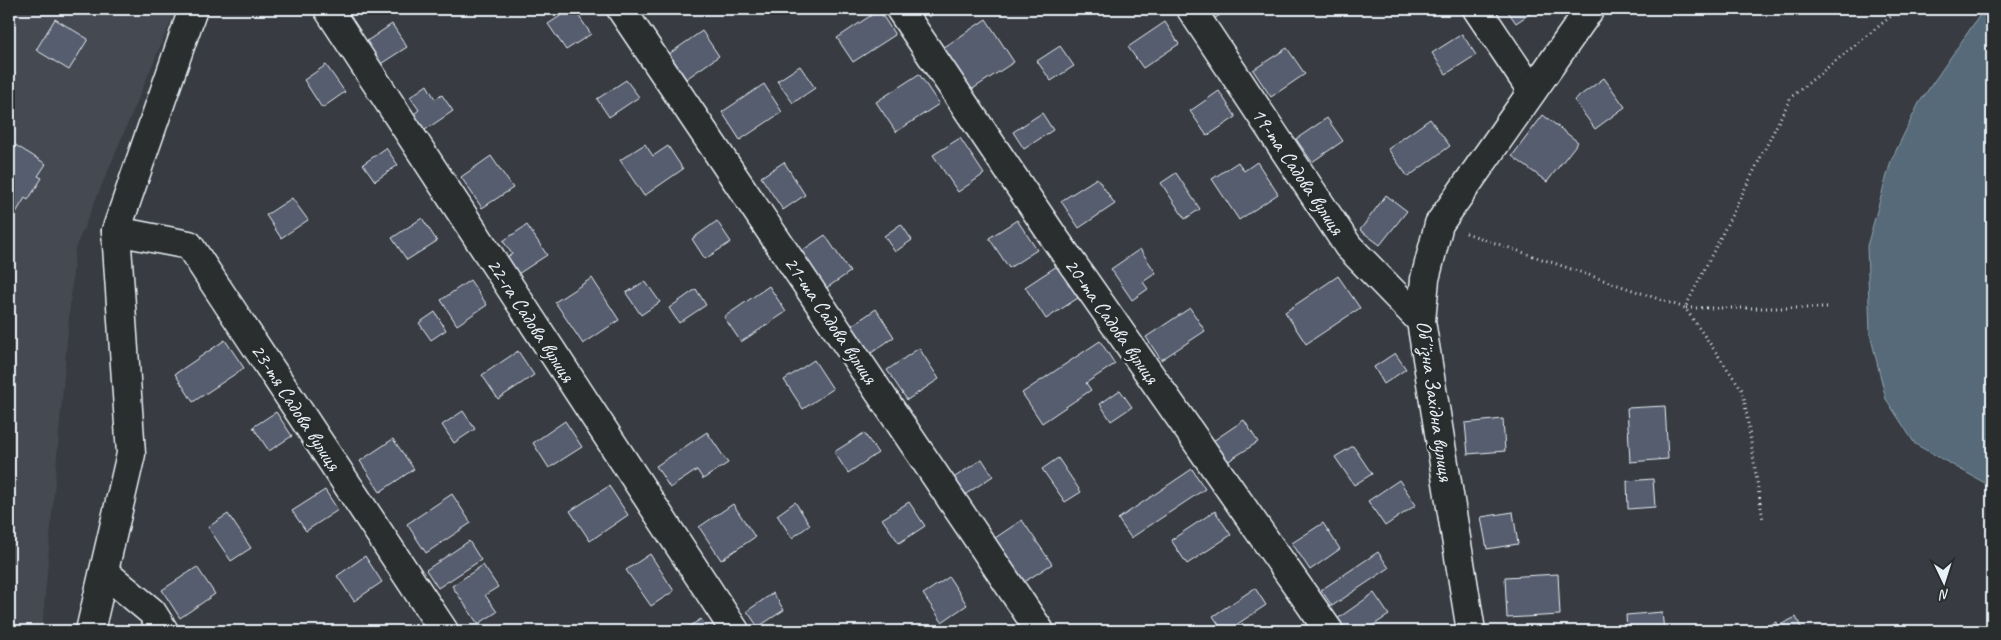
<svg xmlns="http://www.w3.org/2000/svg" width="2001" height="640" viewBox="0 0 2001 640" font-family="Caveat,sans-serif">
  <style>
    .built { fill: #444851 }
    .water { fill: #566b79; stroke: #90a1ac }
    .building { fill: #575d6e; stroke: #e8f1f8 }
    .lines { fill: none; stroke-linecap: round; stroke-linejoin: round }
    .street-casing { stroke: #e8f1f8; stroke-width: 31 }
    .path { stroke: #e8f1f8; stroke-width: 3; stroke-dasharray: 1 4; stroke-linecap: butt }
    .street { stroke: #2a2d2e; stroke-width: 28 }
    .labels { text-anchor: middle; stroke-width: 5; stroke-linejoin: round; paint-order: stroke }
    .street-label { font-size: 21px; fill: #e8f1f8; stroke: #2a2d2e }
  </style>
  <rect width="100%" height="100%" fill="#383b41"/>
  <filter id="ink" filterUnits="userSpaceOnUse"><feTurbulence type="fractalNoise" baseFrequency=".02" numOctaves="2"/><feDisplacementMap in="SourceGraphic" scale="10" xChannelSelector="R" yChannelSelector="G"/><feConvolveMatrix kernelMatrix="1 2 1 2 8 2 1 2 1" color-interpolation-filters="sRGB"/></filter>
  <g filter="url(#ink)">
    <path class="built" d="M9 9H176L75 249 42 631H9Z"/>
    <path class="water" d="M1984 9H1992V487L1915 444 1886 399 1870 334 1867 246 1891 161 1919 103Z"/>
    <g class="building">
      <path d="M571 9H574L591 34 566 50 548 24Z"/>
      <path d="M924 9H941L929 17Z"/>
      <path d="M1207 9H1229L1214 19Z"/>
      <path d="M1506 9H1537L1516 23Z"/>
      <path d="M879 10 895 35 853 62 837 38Z"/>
      <path d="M55 19 88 39 69 70 36 50Z"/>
      <path d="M986 19 1014 62 968 92 940 50Z"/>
      <path d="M1165 22 1179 44 1143 68 1128 47Z"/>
      <path d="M392 24 407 47 379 65 364 43Z"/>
      <path d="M702 31 719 56 686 79 669 54Z"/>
      <path d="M1462 34 1476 55 1446 74 1432 53Z"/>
      <path d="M1060 46 1074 66 1051 81 1037 61Z"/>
      <path d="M1287 48 1305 74 1271 97 1253 70Z"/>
      <path d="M326 65 345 92 322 108 304 80Z"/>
      <path d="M800 66 815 88 793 103 777 81Z"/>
      <path d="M919 74 939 104 896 132 876 102Z"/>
      <path d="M1604 78 1625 107 1595 129 1574 100Z"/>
      <path d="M626 80 639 97 609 117 597 99Z"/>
      <path d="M764 84 782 112 740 140 722 112Z"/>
      <path d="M427 85 435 99 442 95 453 111 425 130 414 114 419 110 410 97Z"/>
      <path d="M1219 91 1236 117 1207 136 1190 111Z"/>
      <path d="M1042 113 1053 130 1024 149 1013 132Z"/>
      <path d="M1543 115 1578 142 1547 182 1512 156Z"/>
      <path d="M1327 118 1343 141 1312 162 1296 139Z"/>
      <path d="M1430 119 1450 146 1408 177 1388 149Z"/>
      <path d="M960 138 984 174 958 192 933 155Z"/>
      <path d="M9 141 46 164 38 176 42 178 28 200 25 198 9 224Z"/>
      <path d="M645 144 653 156 668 146 683 169 644 196 620 160Z"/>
      <path d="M386 148 398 165 375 181 363 164Z"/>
      <path d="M491 156 513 188 482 208 461 177Z"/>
      <path d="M784 162 805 195 783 210 761 177Z"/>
      <path d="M1238 162 1244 171 1257 162 1278 194 1239 220 1212 179Z"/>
      <path d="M1176 173 1200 209 1185 219 1161 183Z"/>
      <path d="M1097 178 1115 204 1079 228 1061 201Z"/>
      <path d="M1386 195 1407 211 1380 245 1360 230Z"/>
      <path d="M292 198 308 220 281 238 266 215Z"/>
      <path d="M422 218 437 241 407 260 392 238Z"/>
      <path d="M1017 220 1037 250 1009 268 989 238Z"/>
      <path d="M717 221 731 242 705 259 692 239Z"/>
      <path d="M901 224 912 240 895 252 884 236Z"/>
      <path d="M527 225 547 255 518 274 507 257 512 254 503 241Z"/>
      <path d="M825 235 850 272 825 289 800 252Z"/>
      <path d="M1140 249 1156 273 1143 282 1148 289 1132 300 1111 269Z"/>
      <path d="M1057 266 1078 298 1046 319 1025 287Z"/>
      <path d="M1338 276 1360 308 1306 344 1285 312Z"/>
      <path d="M592 278 619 320 583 344 555 302Z"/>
      <path d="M470 280 487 305 457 325 441 300Z"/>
      <path d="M645 281 660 302 641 315 626 293Z"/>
      <path d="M769 286 786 312 741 342 724 317Z"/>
      <path d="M696 289 706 305 679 323 669 308Z"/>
      <path d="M1190 308 1205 331 1161 360 1146 337Z"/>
      <path d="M876 309 894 337 867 356 848 328Z"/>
      <path d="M435 312 446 330 431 340 419 323Z"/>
      <path d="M225 340 244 368 193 402 175 374Z"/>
      <path d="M1100 341 1115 364 1086 383 1091 390 1042 423 1022 393Z"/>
      <path d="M919 348 939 379 907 400 887 370Z"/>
      <path d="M518 351 534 375 498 399 482 375Z"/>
      <path d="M1395 353 1406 369 1384 384 1374 367Z"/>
      <path d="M814 360 833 389 803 409 784 380Z"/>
      <path d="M1120 390 1132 407 1111 421 1100 404Z"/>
      <path d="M1665 406 1668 459 1630 462 1627 408Z"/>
      <path d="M463 411 475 429 454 443 442 425Z"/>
      <path d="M276 412 292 436 269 451 253 427Z"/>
      <path d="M1503 419 1505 451 1468 454 1465 423Z"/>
      <path d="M1244 420 1258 442 1227 462 1213 441Z"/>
      <path d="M565 421 582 447 549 468 533 443Z"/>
      <path d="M707 432 728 463 703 479 697 470 670 488 656 466Z"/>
      <path d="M864 433 878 453 848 473 834 452Z"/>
      <path d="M393 439 414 469 380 492 360 461Z"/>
      <path d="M1353 446 1372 474 1354 485 1335 457Z"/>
      <path d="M1058 458 1081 492 1065 502 1042 469Z"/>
      <path d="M982 459 993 476 960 498 949 481Z"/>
      <path d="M1192 469 1205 489 1131 538 1118 519Z"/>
      <path d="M1653 479 1655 507 1628 509 1627 481Z"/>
      <path d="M1399 480 1416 505 1385 526 1368 501Z"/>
      <path d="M609 486 628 515 590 541 570 511Z"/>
      <path d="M325 490 338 510 306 531 292 511Z"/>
      <path d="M452 494 471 523 426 553 407 524Z"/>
      <path d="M795 502 810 525 792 538 777 515Z"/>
      <path d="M909 502 925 526 899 543 882 519Z"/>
      <path d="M733 504 755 537 721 560 699 527Z"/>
      <path d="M1215 511 1231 535 1187 564 1171 540Z"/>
      <path d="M1513 512 1518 544 1487 549 1481 517Z"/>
      <path d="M228 514 251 548 231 561 208 527Z"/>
      <path d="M1022 520 1052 564 1018 586 989 542Z"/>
      <path d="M1323 523 1340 549 1310 570 1292 543Z"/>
      <path d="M469 541 481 560 438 588 426 570Z"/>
      <path d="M1378 552 1389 568 1332 606 1321 590Z"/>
      <path d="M650 554 674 591 651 606 626 570Z"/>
      <path d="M365 556 382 582 354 601 337 576Z"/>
      <path d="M483 565 498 587 485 595 497 612 478 624 452 586Z"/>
      <path d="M197 567 215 594 180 618 162 590Z"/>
      <path d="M1558 574 1560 615 1507 618 1505 577Z"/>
      <path d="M949 577 967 605 942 622 923 594Z"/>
      <path d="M1255 588 1266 605 1227 631H1223L1213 616Z"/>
      <path d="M773 593 784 610 758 627 747 611Z"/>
      <path d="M1374 593 1389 615 1364 631H1345L1337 619Z"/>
      <path d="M1662 612 1664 631H1627L1626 615Z"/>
      <path d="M1796 617 1803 631H1758L1776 622 1778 626Z"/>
      <path d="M701 619 709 631H683Z"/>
    </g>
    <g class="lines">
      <defs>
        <g id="street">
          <path d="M328 9 735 631"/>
          <path d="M621 9 1040 631"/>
          <path d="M900 9 1051 233 1329 631"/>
          <path d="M1191 9 1348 246 1421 321"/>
          <path d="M1477 9 1532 91"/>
          <path d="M116 231 189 245 444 631"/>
          <path d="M104 572 152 612 164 631"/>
          <path d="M90 631 131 454 116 231 193 9"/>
          <path d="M1471 631 1421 321 1425 279 1439 224 1590 9"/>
        </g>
      </defs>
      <use href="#street" class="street-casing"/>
      <g class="path">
        <path d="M1466 233 1685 308 1743 391 1763 520"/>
        <path d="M1827 308H1685L1791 97 1900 9"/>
      </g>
      <use href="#street" class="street"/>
    </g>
  </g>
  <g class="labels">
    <g class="street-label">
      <text transform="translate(1298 171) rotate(56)" y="7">19-та Садова вулиця</text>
      <text transform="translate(531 320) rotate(57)" y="7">22-га Садова вулиця</text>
      <text transform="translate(831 320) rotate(56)" y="7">21-ша Садова вулиця</text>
      <text transform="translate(1112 321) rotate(55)" y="7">20-та Садова вулиця</text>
      <text transform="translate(1435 401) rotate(82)" y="7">Обʼїзна Західна вулиця</text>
      <text transform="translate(296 407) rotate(57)" y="7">23-тя Садова вулиця</text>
    </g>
  </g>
  <rect width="2001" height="640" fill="none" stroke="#2a2d2e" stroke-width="30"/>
  <rect x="15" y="15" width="1971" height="610" fill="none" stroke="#e8f1f8" stroke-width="2" filter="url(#ink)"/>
  <g transform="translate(1944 582) rotate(176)" stroke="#2a2d2e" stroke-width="4" paint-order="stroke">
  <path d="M0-4L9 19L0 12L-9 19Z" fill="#e8f1f8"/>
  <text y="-8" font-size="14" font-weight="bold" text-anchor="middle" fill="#e8f1f8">N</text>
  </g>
</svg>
